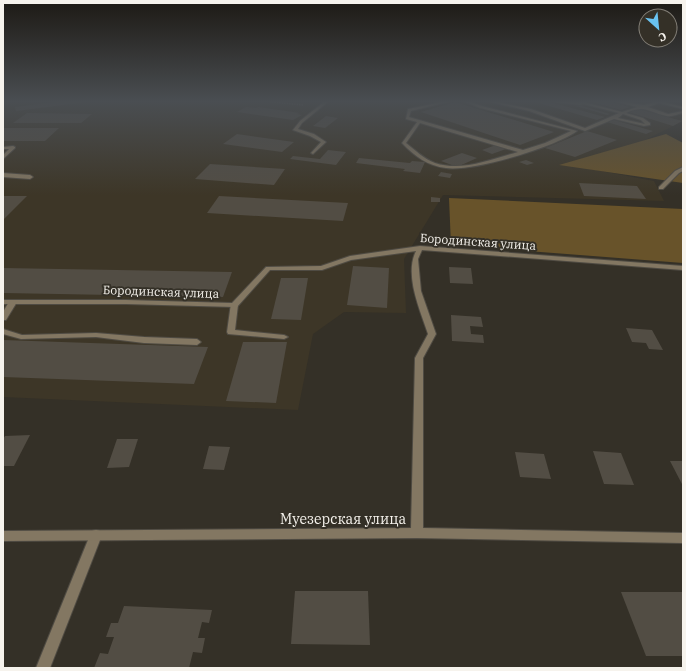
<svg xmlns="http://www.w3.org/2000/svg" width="686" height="671" viewBox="0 0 686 671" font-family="'IBM Plex Serif',serif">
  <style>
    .built { fill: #3d3627 }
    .green { fill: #68532a }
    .building { fill: #524d44 }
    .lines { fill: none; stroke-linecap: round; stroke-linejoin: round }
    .lane-casing { stroke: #4f4b43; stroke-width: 2 }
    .street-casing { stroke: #4f4b43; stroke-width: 2 }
    .path { stroke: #96928b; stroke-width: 1.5; stroke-dasharray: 1 1.5; stroke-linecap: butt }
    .lane { fill: #837762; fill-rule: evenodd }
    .street { fill: #837762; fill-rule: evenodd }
    .labels { text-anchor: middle; stroke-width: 4; stroke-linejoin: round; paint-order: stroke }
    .street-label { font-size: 12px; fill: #f6f3ed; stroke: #343027 }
    .near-street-label { font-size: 14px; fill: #f6f3ed; stroke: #343027 }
  </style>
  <rect width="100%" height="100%" fill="#343027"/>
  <path class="built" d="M3 101H645L683 110V121L639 143 575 166 654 181 664 201 443 195 404 259 406 313 344 312 313 334 298 410 3 397Z"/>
  <g class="green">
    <path d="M666 134 683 143V183L559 165Z"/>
    <path d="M449 198 683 209V263L451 245Z"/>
  </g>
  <g class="building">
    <path d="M63 101 87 102 16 111 15 107Z"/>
    <path d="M532 101H546L605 117 597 120Z"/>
    <path d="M588 101H608L630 107 621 110Z"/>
    <path d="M455 102 554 132 520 145 421 112Z"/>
    <path d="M579 105 610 114 607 115 576 106Z"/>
    <path d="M246 107 256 108 258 107 300 113 297 114 302 115 293 120 237 112Z"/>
    <path d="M639 109 682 121 673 126 628 112Z"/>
    <path d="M27 113 92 114 81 123H13Z"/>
    <path d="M326 116 338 118 325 128 313 126Z"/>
    <path d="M614 120 653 131 646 134 607 122Z"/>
    <path d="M3 128H59L45 141H3Z"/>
    <path d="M587 131 617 140 575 157 545 148Z"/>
    <path d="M237 134 294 142 282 152 223 144Z"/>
    <path d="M496 145 506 149 492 154 482 150Z"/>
    <path d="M328 150 346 152 336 165 290 159 293 156 320 159Z"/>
    <path d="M462 153 477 158 457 167 441 161Z"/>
    <path d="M359 158 410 163 412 161 425 162 420 173 403 171 405 169 356 163Z"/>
    <path d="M526 160 534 163 527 165 519 162Z"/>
    <path d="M210 164 285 169 274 185 195 179Z"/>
    <path d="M441 172 452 174 450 178 438 176Z"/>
    <path d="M579 183 637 186 646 199 584 196Z"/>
    <path d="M3 196H27L3 220Z"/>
    <path d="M219 196 348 203 343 221 207 213Z"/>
    <path d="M431 197 440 198V202H431Z"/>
    <path d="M353 266 389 268 387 308 347 305Z"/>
    <path d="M449 267 471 268 473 284 450 283Z"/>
    <path d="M3 268 232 272 223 297 3 293Z"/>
    <path d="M281 278H308L301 320 271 319Z"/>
    <path d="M451 315 481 317 483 327 470 326 471 334 483 335 484 343 452 341Z"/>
    <path d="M626 328 652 330 663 350 649 349 646 343 632 342Z"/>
    <path d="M3 340 208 347 194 384 3 377Z"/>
    <path d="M243 342H287L276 403 226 401Z"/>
    <path d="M30 435 14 466H3V439L5 436Z"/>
    <path d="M117 439H138L129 467 107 468Z"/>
    <path d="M209 446 230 447 224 470 203 469Z"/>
    <path d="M593 451 621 453 634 485 604 484Z"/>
    <path d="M515 452 544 454 551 479 520 477Z"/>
    <path d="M670 461H683V486Z"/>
    <path d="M295 591H368L370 645 291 644Z"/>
    <path d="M621 592H683V656H646Z"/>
    <path d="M124 606 212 610 209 623 202 622 198 638H205L202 653 193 652 189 668H94L100 653 108 654 114 637H106L111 623H118Z"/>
  </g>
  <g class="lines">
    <defs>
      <g id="lane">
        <path d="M325 101H329L302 123 298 129 314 134 326 142 313 154 311 153 321 142 310 136 293 130 300 121Z"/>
        <path d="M446 101H452L411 111 409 117 523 150 545 143 571 131 480 108 463 101H468L482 106 577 131C556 147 472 172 446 168 428 166 414 156 402 143L417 122 406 119 408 109ZM420 123 518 152C492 159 462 172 435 163 424 159 415 150 406 143Z"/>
        <path d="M486 101H492L531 109 585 128 619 113 583 104 581 105 555 102 553 101 578 103 575 101H580L622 112 637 107 617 102 616 101 644 105 655 102 651 101H659L683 107V109L659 103 648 107 668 114 683 111V113C678 114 672 117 667 116 649 113 646 104 626 113L643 118 650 123V125L644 126 614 119 585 131 529 111ZM623 114 641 120 645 124 618 118Z"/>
        <path d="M13 146 15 147V148L3 159V155L9 149H3V147Z"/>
        <path d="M683 167V171L679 173 663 189H659V187L675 171Z"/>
        <path d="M3 173 30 175 33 177 30 179 3 177Z"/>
        <path d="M10 300H13L17 302 6 320H3V312Z"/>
        <path d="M231 303H234L238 305 235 330 284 335 288 337 284 339 228 334 227 332Z"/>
        <path d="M3 329 22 335 96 333 144 337 197 339 201 342 197 345 144 343 96 337 21 339 3 334Z"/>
        <path d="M96 530 100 531 102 535 50 668H36L90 535 92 531Z"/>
      </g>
      <path id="street" d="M420 246 683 266V270L422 250 418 259 421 291 436 334 423 358V528L683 533V543L417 538 3 541V531L411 528 415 358 428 334C420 310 404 275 416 251L351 260 322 270H270L237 307H234L126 304H3V300H126L232 303 266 267 321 266 350 256Z"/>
    </defs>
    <use href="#lane" class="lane-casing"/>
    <use href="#street" class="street-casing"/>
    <path class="path" d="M262 101 304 105"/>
    <use href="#lane" class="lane"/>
    <use href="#street" class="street"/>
  </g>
  <linearGradient id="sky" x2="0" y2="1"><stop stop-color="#1d1a15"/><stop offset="0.52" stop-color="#4a4e52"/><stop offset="1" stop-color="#4a4e52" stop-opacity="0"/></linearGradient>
  <rect width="686" height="195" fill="url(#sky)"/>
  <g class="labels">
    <g class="street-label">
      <text transform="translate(478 242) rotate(4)" y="4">Бородинская улица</text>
      <text transform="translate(161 292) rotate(2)" y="4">Бородинская улица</text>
    </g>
    <g class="near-street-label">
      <text x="343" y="524">Муезерская улица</text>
    </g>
  </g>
  <rect width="686" height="671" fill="none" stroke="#f6f3ed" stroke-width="8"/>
  <g transform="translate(658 28) rotate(153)"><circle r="19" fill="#343027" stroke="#827e76"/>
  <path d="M0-3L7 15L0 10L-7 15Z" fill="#69c3f1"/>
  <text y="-6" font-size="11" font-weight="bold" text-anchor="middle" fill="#f6f3ed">С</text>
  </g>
</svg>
